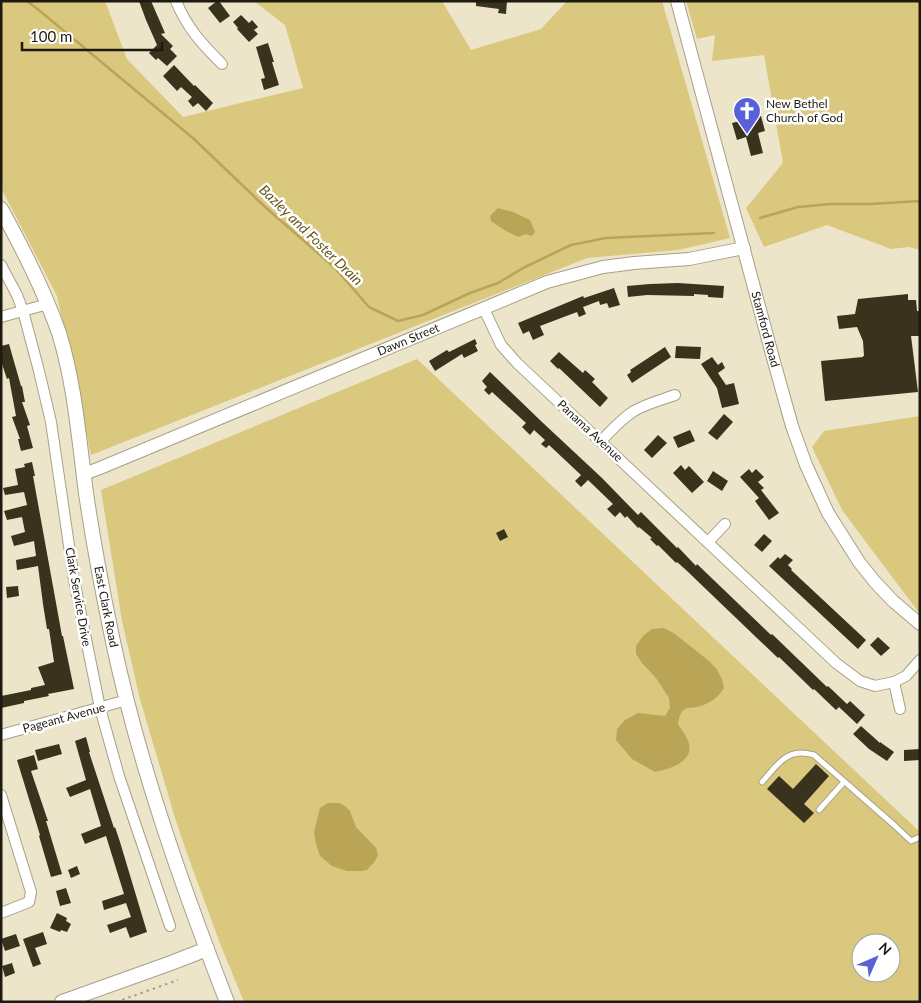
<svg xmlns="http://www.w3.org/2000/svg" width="921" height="1003" viewBox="0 0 921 1003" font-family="Lato,sans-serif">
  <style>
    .green { fill: #dac87f; fill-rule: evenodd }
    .water { fill: #b9a555 }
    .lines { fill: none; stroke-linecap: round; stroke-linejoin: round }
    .stream { stroke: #b9a555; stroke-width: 2.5 }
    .building { fill: #39331d }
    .service-casing { stroke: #a7a086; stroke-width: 7 }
    .minor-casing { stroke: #a7a086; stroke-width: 12 }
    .tertiary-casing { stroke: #a7a086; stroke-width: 14 }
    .secondary-casing { stroke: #a7a086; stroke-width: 16 }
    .path { stroke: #a49f89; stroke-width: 2; stroke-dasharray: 2.5 4; stroke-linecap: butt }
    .service { stroke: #fff; stroke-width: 5 }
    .minor { stroke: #fff; stroke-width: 10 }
    .tertiary { stroke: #fff; stroke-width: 12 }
    .secondary { stroke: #fff; stroke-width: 14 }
    .labels { text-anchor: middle; stroke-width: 5; stroke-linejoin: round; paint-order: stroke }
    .poi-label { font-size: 12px; fill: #1d1b11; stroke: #fff; text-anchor: start }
    .street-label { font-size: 12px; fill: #1d1b11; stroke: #fff }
    .water-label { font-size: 14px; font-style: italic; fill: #65571b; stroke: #fff }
  </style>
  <rect width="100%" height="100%" fill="#ece5c9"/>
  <g class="green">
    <path d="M1 1H105L127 59 183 117 303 88 285 25 254 1H442L471 50 541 29 567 1H662L730 238 678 250 587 258 91 455 57 296 1 188Z"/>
    <path d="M686 1H920V250L909 247 891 249 827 225 764 247 746 208 783 163 764 55 712 61 715 35 697 39Z"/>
    <path d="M417 359 920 832V1002H244L221 946 189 859 175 818 140 699 122 621 101 490ZM861 943H891V973H861Z"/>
    <path d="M920 416V614L842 510 812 447 824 431Z"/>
  </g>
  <g class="water">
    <path d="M498 208 513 212 530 220 535 232 532 236 526 234 518 237 506 231 491 221 490 216Z"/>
    <path d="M664 628 675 634 709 661 716 668 722 679 724 688C717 699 709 704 697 707 693 708 688 707 685 709 680 712 679 718 678 724 681 729 686 735 688 741 696 762 669 769 655 772L632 759 616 740 617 729 625 720 638 713 665 716 670 708 669 698 656 678 642 663 636 654V646L643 636 652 629Z"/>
    <path d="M328 803H339L345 806 350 811 356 827 376 848 378 855 375 861 367 870 361 871H347L332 866 320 856 316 844 314 832 320 808Z"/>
  </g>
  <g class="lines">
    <g class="stream">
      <path d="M27 1 40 11 194 139 264 206 335 268 369 307 398 321 423 315 470 293 498 283 525 267 571 245 606 238 714 233"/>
      <path d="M760 218 798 207 831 204H870L920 201"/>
    </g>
  </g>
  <g class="building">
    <path d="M139 1H151L165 33 161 34 173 46 170 49 177 56 167 66 158 58 156 60 149 53 157 45 146 20Z"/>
    <path d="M217 1H219L230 16 220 23 208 8Z"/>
    <path d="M476 1H507L506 14 498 13 499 9 476 6Z"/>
    <path d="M241 15 249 23 252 20 258 27 254 30 258 34 249 42 237 29 238 28 233 22Z"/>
    <path d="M268 43 274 62H272L279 85 264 90 261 79 265 78 256 47Z"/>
    <path d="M174 65 194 86 195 85 213 103 206 111 198 103 193 107 188 101 192 97 181 87 177 91 163 76Z"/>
    <path d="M761 116 765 131 758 133 763 153 751 156 746 137 737 140 732 123Z"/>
    <path d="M678 283 724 286 723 298 708 297V295L694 294V296L647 295 628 297 627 286 650 284Z"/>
    <path d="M614 288 620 305 609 308 607 303 600 305 599 301 583 307 586 314 579 317 577 312 540 326 544 335 533 340 529 331 523 334 518 323 583 296 584 298Z"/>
    <path d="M908 294V300H916L917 311H919L920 336H911L918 392 825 401 821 361 863 357V356H864L863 341 857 327 839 329 837 316 855 314 858 299Z"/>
    <path d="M475 339 477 344 475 345 478 351 464 358 462 354 435 371 429 361 447 350 449 352Z"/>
    <path d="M9 344 21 386H22L25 402H22L30 425 27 426 33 448 21 451 18 439H20L12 417 16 416 9 378 7 379 1 361V346Z"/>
    <path d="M676 346 701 347 700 359 675 358Z"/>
    <path d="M665 347 671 357 632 383 627 375 631 372 630 370Z"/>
    <path d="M559 352 583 373 585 370 595 379 592 382 608 398 600 407 559 368 558 369 550 361Z"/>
    <path d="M712 357 718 365 722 362 725 368 718 373 726 385 734 383 739 404 722 408 717 388 701 364Z"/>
    <path d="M490 372 542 422 602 478 638 515 641 512 677 548 678 547 696 566 697 564 771 635 772 634 827 687 828 686 847 704 850 701 865 715 857 724 839 707 836 710 814 689 813 690 779 657 778 658 759 640 686 570 677 562 676 563 658 545 657 546 650 539 652 538 639 527 638 528 627 516 625 518 620 512 615 517 607 509 613 504 588 480 581 487 575 481 581 475 549 445 546 448 541 444 545 440 534 430 530 435 522 427 526 423 492 392 489 395 484 390 487 387 482 381Z"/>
    <path d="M724 414 733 422 717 440 708 433Z"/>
    <path d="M690 430 695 441 678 448 673 437Z"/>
    <path d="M658 435 667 443 652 458 644 450Z"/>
    <path d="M32 462 35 476H33L62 636H63L74 689 48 694 49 696 24 701V703L1 708V696L31 690V688L45 685 38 667 54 662 49 629H47L43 604 38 566 17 570 16 560 36 556 34 541 14 546 11 536 25 532 22 517 7 520 4 511 27 505 24 492 5 495 3 488 18 485 15 469 25 467 24 464Z"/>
    <path d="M681 465 685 470 689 466 704 482 692 493 673 473Z"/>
    <path d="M749 469 752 473 756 469 764 477 758 482 764 488 761 490 779 513 769 520 755 501 759 498 740 477Z"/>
    <path d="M713 471 728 481 722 491 707 481Z"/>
    <path d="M504 529 508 537 500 541 496 533Z"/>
    <path d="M764 534 772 541 762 552 754 545Z"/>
    <path d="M785 554 793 560 788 565 792 569 791 570 866 640 858 649 769 566 778 557 780 559Z"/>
    <path d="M18 586 19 596 7 598 6 587Z"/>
    <path d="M878 637 890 648 881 656 870 645Z"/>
    <path d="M861 726 880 743V742L894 752 887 761 869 749 853 734Z"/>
    <path d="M86 737 90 752H89L114 828 115 827 120 842 147 932 130 938 126 927 110 933 107 925 131 917 126 903 104 910 102 901 124 894 106 836 85 844 81 834 101 826 90 789 70 797 66 788 86 780 75 741Z"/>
    <path d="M59 744 62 754 38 761 35 750Z"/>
    <path d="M920 749V760L904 761V750Z"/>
    <path d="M34 755 38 769 31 771 48 821H46L62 874 51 877 39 836 40 835 17 760Z"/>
    <path d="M816 764 829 776 804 804 814 813 804 823 767 789 779 776 793 789Z"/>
    <path d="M77 866 80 874 71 878 68 870Z"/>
    <path d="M66 888 71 903 60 906 56 891Z"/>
    <path d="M57 913 67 918 66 921 71 924 67 932 61 930 60 932 50 928Z"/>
    <path d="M43 932 47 944 35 948 41 964 33 967 23 939Z"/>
    <path d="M16 934 20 946 5 951 1 939Z"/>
    <path d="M12 963 15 973 5 977 2 966Z"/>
  </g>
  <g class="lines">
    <defs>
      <g id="service">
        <path d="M762 782C773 770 784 752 802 753 806 753 810 754 814 755L894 825 911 841 920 837"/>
        <path d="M819 810 844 782"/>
      </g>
      <g id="minor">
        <path d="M176 1C187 28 202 44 222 64"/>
        <path d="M1 265 17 295 23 311 39 371 51 422 74 580 100 708 119 776 170 926"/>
        <path d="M484 309 501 345 517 363 836 663 860 681 875 686 894 682 906 676 920 660"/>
        <path d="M1 317 48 304"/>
        <path d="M601 441C611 431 621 419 634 411 646 404 661 400 675 395"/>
        <path d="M708 542 725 524"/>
        <path d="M894 682 900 709"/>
        <path d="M1 735 127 700"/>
        <path d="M1 795 31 892 29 902 1 913"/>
      </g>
      <g id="tertiary">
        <path id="s1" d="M677 1 773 358 792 426 806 465 828 513 859 562 875 582 893 601 920 624"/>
        <path id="s2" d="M84 474 100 468 547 282 603 267 634 263 689 259 744 248"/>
      </g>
      <g id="secondary">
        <path id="s3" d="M1 209C23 249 44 290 59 333 75 385 79 440 86 493 93 541 102 589 112 637 138 762 181 883 227 1002"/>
        <path d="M62 1002 171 963 207 949"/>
      </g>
    </defs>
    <use href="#service" class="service-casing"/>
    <use href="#minor" class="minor-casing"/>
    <use href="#tertiary" class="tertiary-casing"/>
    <use href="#secondary" class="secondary-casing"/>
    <path class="path" d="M116 1002 178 980"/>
    <use href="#service" class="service"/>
    <use href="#minor" class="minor"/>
    <use href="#tertiary" class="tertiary"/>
    <use href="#secondary" class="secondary"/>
  </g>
  <defs>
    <symbol id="church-pin" viewBox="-11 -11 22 30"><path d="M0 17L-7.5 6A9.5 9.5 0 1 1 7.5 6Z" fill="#5861d8" stroke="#fff"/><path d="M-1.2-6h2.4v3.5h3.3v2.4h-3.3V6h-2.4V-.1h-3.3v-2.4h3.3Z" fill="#fff"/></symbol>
  </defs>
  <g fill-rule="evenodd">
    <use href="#church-pin" x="731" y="95" width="32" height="43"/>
  </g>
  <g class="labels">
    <g class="poi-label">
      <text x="766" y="108">New Bethel<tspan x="766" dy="14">Church of God</tspan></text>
    </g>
    <g class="street-label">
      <text dy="4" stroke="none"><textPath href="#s1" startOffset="340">Stamford Road</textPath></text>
      <text dy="4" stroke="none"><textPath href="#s2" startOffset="351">Dawn Street</textPath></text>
      <text transform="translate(590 431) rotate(43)" y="4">Panama Avenue</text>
      <text transform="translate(78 597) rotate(80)" y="4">Clark Service Drive</text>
      <text dy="4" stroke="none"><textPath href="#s3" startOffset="415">East Clark Road</textPath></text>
      <text transform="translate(64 718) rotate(-15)" y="4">Pageant Avenue</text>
    </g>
    <g class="water-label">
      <text transform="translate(311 235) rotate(44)" y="5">Bazley and Foster Drain</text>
    </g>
  </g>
  <rect width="921" height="1003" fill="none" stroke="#1d1b11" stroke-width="5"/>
  <g transform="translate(876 958) rotate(45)"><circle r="24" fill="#ffffff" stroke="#a5a4a0"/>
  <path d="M0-4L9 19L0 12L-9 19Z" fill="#5861d8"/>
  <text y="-8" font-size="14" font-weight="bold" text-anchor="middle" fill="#1d1b11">N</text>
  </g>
  <path d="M22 42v8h140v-8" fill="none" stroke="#1d1b11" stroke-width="2.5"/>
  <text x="30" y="42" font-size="15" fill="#1d1b11" stroke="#ffffff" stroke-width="4" paint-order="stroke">100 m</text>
</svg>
